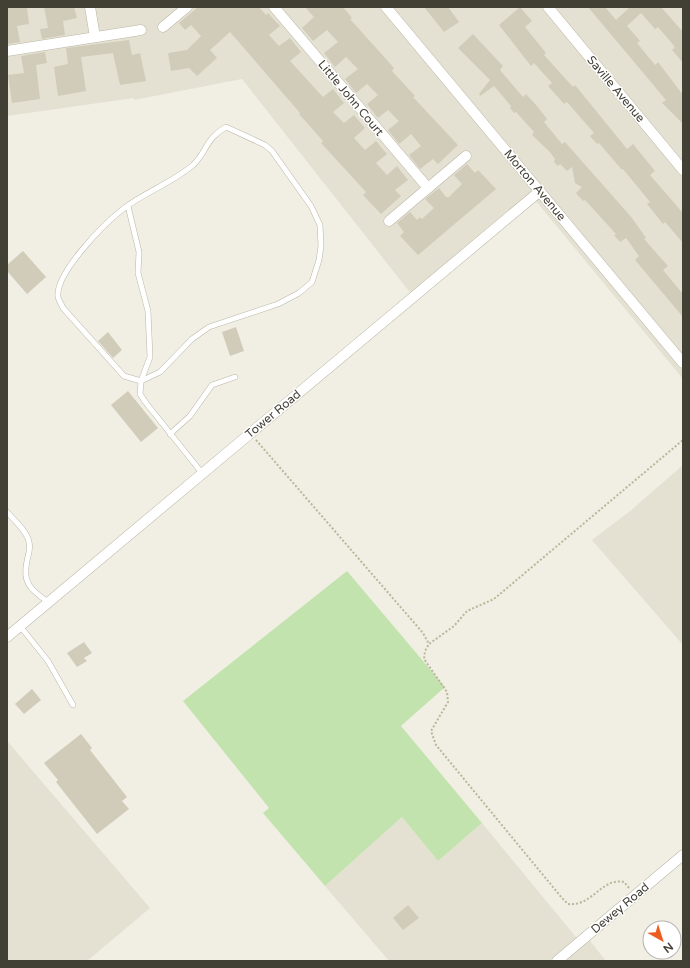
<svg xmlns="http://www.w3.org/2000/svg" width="690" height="968" viewBox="0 0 690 968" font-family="'Varela Round',sans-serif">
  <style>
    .residential { fill: #e4e1d2 }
    .green { fill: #c3e3ae }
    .building { fill: #d1ccba }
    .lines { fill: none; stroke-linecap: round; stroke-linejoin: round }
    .lane-casing { stroke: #bbb7a7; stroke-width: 6 }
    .street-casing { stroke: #bbb7a7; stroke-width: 11 }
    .path { stroke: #bcb599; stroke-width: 2; stroke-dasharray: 2 2; stroke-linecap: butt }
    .lane { stroke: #fff; stroke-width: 5 }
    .street { stroke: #fff; stroke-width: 10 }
    .labels { text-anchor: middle; stroke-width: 3; stroke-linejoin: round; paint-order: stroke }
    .street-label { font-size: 12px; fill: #423f34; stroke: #fff }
  </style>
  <rect width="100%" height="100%" fill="#f1efe4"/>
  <g class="residential">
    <path d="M7 7H683V379L530 194 412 295 242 79 134 100V98L7 116Z"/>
    <path d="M683 465V645L592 540 629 512Z"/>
    <path d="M7 741 150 908 87 961H7Z"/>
    <path d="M402 817 438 861 482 823 580 942 587 937 606 961H389L325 886Z"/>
  </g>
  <path class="green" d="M347 571 445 687 401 726 482 823 438 861 402 817 325 886 263 813 269 808 183 701Z"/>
  <g class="building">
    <path d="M7 7H27L29 24 17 26 20 42 7 44Z"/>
    <path d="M44 7H74L77 18 63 21 65 35 42 39 40 29 48 28Z"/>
    <path d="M198 7H259L266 15 268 13 280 26 269 35 279 46 290 38 301 52 290 61 323 97 333 89 344 103 333 112 344 123 354 115 365 128 354 138 365 150 376 141 387 154 376 163 387 175 397 166 408 180 395 190 401 196 381 214 363 195 366 192 321 143 323 141 299 114 300 113 230 32 210 50 217 58 197 76 189 68 171 71 168 53 187 50 201 36 191 25 185 30 179 23Z"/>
    <path d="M305 7H343L352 18 350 19 394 68 392 71 415 96 413 97 458 145 438 164 433 159 420 169 409 155 421 146 411 134 399 144 388 130 399 121 388 110 378 118 367 104 378 95 367 84 356 93 345 79 358 69 346 57 335 67 324 53 338 42 327 30 313 41 302 28 314 17Z"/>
    <path d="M424 7H448L459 22 444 32Z"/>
    <path d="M520 7 532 21 525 27 546 53 544 55 573 87 575 85 627 149 633 144 655 171 650 175 683 213V243L665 222 663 224 647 204 650 202 623 169 622 170 599 143 597 144 590 136 594 133 567 102 564 104 548 86 552 83 534 63 531 66 499 25Z"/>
    <path d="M588 7H605L616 20 630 7H661L683 32V63L672 50 675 47 658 27 655 29 641 13 627 26 640 41 637 43 655 65 658 62 683 95V124L662 103 666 100Z"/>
    <path d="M473 34 503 66 500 70 523 97 526 94 537 106 547 119 544 122 562 144 565 142 632 218 646 238 644 239 668 266 663 270 683 294V317L635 260 639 256 626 238 620 242 614 235 616 234 585 200 583 201 576 193 582 187 575 183 572 167 567 171 560 164 558 166 554 162 555 159 550 152 532 135 534 132 516 112 514 113 510 108 511 106 494 86 480 96 479 94 490 80 458 48Z"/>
    <path d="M129 40 132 55 140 53 146 81 120 85 113 53 81 57 86 91 58 96 54 67 68 64 66 48Z"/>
    <path d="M45 52 47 63 36 65 40 99 12 103 8 75 24 73 21 56Z"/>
    <path d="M467 164 475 173 478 170 496 189 418 255 400 236 404 232 397 223 410 212 417 220 420 217 422 219 434 208 425 199 439 188 446 197H449L462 184 454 175Z"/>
    <path d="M23 251 46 277 27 294 7 271V265Z"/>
    <path d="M236 327 244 351 230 356 222 332Z"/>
    <path d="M108 332 122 350 113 358 98 341Z"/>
    <path d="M128 391 158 428 141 442 111 405Z"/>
    <path d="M84 642 92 653 84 658 87 661 77 667 67 653Z"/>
    <path d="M32 689 41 700 24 714 15 704Z"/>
    <path d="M81 734 92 748 90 750 127 797 122 801 129 809 97 834 56 782 58 780 44 763Z"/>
    <path d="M408 905 419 918 403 930 393 918Z"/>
  </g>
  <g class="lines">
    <defs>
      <g id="lane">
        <path d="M128 206 139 252 138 273 148 311 150 357 141 381"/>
        <path d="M141 381 160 372 192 339 209 327 278 304 299 293 312 282 319 260 321 246 320 225 311 206 272 151 265 145 226 127C205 139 207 152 193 165 172 183 145 192 123 209 105 223 55 273 58 297 59 301 62 305 63 308L124 376 141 381 140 394 146 403 202 473"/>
        <path d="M170 434 190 416 212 385 235 377"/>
        <path d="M7 512C14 520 27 531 29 542 31 549 28 555 27 561 22 583 31 590 48 602"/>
        <path d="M20 626 48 661 73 705"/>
      </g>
      <g id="street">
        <path d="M90 7 95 37"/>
        <path d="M274 7 428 188 389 221"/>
        <path d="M386 7 683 363"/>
        <path d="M548 7 683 170"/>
        <path d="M163 27 187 7"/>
        <path d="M7 51 141 30"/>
        <path d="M428 188 466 156"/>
        <path d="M7 637 540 191"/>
        <path d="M557 961 683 855"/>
      </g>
    </defs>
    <use href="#lane" class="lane-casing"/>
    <use href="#street" class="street-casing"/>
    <g class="path">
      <path d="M256 440 423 633 429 644"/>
      <path d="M629 888 624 882C602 877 592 907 568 904L562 898 436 745 431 731 448 702 447 692 424 659 425 651 429 644 454 626 467 611 494 599 683 440"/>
    </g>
    <use href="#lane" class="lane"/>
    <use href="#street" class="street"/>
  </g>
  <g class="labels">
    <g class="street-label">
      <text transform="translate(616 89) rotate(50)" y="4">Saville Avenue</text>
      <text transform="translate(351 98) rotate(50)" y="4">Little John Court</text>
      <text transform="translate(535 185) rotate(50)" y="4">Morton Avenue</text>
      <text transform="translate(273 414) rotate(-40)" y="4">Tower Road</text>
      <text transform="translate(620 908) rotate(-40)" y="4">Dewey Road</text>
    </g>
  </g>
  <rect width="690" height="968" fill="none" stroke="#423f34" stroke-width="16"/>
  <g transform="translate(662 940) rotate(141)"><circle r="19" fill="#ffffff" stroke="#b3b2ae"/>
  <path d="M0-3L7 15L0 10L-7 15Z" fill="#ec5d1f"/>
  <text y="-6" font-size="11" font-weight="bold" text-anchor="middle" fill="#423f34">N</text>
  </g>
</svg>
